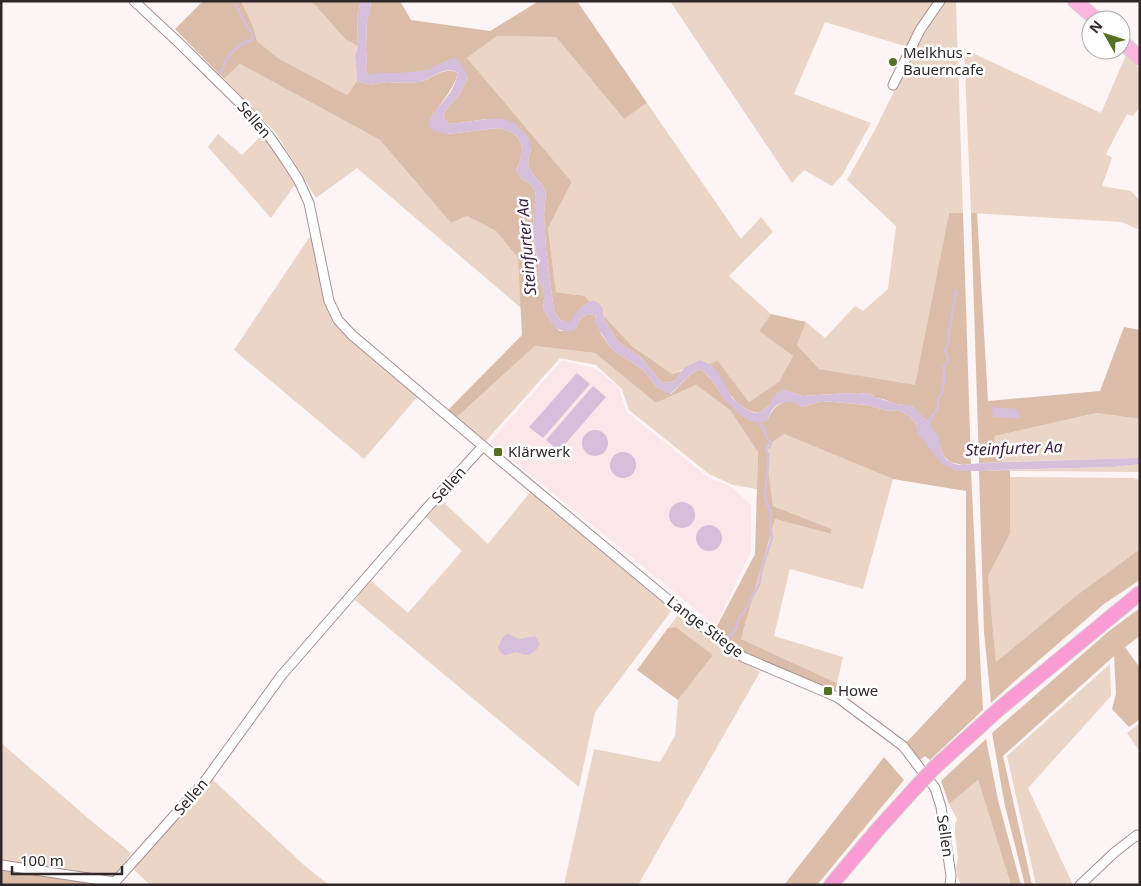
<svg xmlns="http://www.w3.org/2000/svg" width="1141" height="886" viewBox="0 0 1141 886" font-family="'Noto Sans',sans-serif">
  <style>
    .built { fill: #fbe7ea }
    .green { fill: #ead5c7 }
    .forest { fill: #dcbda9 }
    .water { fill: #d6bfda }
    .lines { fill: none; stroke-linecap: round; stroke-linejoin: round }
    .stream { stroke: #d6bfda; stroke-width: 2.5 }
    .minor-casing { stroke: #a69194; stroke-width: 11 }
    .primary-casing { stroke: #d5d4d4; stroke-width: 16 }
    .trunk-casing { stroke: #d5d4d4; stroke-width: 16 }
    .minor { stroke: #fff; stroke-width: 9 }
    .primary { stroke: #fbb5df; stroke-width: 14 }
    .trunk { stroke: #fa9cd4; stroke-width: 14 }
    .trunk-bridge-casing { stroke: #d5d4d4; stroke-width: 16; stroke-linecap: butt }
    .trunk-bridge { stroke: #fa9cd4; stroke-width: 14 }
    .poi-dot { fill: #577124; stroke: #fff; stroke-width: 2 }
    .labels { text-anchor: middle; stroke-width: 5; stroke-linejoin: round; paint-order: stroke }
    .poi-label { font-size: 15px; fill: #2f2728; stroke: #fff; text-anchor: start }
    .street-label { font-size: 15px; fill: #2f2728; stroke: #fff }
    .water-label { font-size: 16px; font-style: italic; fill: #3b1d41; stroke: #fff }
  </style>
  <rect width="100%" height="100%" fill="#fdf4f5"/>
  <path class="built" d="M562 360 596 369 618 387 627 412 709 478 732 487 751 505V551L716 626 490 442Z"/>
  <g class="green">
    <path d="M241 1H310L316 6 346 40 358 46 355 56 357 77V81L347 95 278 58 257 41 253 26Z"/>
    <path d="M670 1H935L908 47 825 22 794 94 871 123 843 174 832 186 804 170 792 183Z"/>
    <path d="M945 1H956L963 213H949L915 386 819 369 797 345 806 322 825 338 855 306 863 311 888 289 896 226 847 180 875 130 923 32Z"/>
    <path d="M497 36 556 37 624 119 647 103 741 239 761 217 773 232 729 276 771 314 759 331 793 356 780 382 749 402 718 361 708 364 700 361C690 365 682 371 672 374L632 346 604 316 603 309 594 300 590 302 585 296 556 292 548 228 572 182 467 58Z"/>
    <path d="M964 49 1101 113 1126 55 1140 69V107L1133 116 1127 114 1106 154 1112 158 1102 186 1131 191 1140 201V230L1122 222 971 213Z"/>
    <path d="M240 64 380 140 451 223 467 216 496 231 518 258 521 308 357 168 316 198 276 133 224 79Z"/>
    <path d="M218 134 242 155 263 134 297 182 271 218 208 147Z"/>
    <path d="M315 229 328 302 344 332 419 395 364 459 234 350Z"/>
    <path d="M535 346 595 353 656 403 696 385 730 410 758 452 757 489 733 485 709 474 629 410 622 389 596 365 560 358 485 442 457 417Z"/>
    <path d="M1098 413 1140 419V458L1003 462 993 449 995 436Z"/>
    <path d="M784 434 893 479 863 589 790 569 774 636 843 657 837 683 741 639 775 519 831 534 832 529 773 506 768 468 767 446Z"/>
    <path d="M1140 464V472L1010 471 1008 470 1113 467Z"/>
    <path d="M1010 477 1133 478 1140 480V549L1077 595 996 662 988 576 1010 534Z"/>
    <path d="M531 491 672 610 595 712 579 787 355 600 370 580 408 613 462 551 425 516 440 499 488 544Z"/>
    <path d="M679 614 743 662 760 672 638 885H564L594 749 660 762 675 736 678 700 713 655 676 627 668 628Z"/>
    <path d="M1110 664 1111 696 1028 788 1073 885H1036L1007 756Z"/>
    <path d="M1140 723V752L1127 733Z"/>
    <path d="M1 743 89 819 131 853 114 879 1 862Z"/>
    <path d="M211 778 305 866 329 885H150L133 869Z"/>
    <path d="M978 780 1011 885H961L957 876 956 867 958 857 955 834V825L957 819 949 804Z"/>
  </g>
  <g class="forest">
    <path d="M203 1H241L253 26 257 41 278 58 347 95 357 81C363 83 369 85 376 84 380 83 383 82 387 82 396 83 409 83 418 82 432 80 443 65 458 73 453 91 440 103 431 118L447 134 498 128C510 129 522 137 522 151 522 157 519 164 516 170L521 178 529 183 535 190 536 197 534 208 533 231 539 271V282C546 289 544 300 543 309 549 317 552 325 560 331L576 328 580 319 588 314 595 315 601 334 611 348 618 354 627 359 642 369 650 378 656 387 671 394 691 374 699 369 704 372 712 380 725 400 768 419C774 404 787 395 802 407L822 401 868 405 888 411 898 410 909 416 916 424 919 434 957 471H971L981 677 983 710 930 760 925 756 920 760 906 743 966 679V491L893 479 784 434 767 446 768 468 773 506 832 529 831 534 775 519 741 639 837 683 835 692 745 654 715 630 755 554 758 452 730 410 696 385 656 403 595 353 535 346 457 417 448 410 522 335 518 258 496 231 467 216 451 223 380 140 240 64 224 79 175 29Z"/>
    <path d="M310 1H361L357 16 358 46 346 40 316 6Z"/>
    <path d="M371 1H400L411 20 490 31 539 1H577L647 103 624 119 556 37 497 36 467 58 572 182 548 228 556 292 585 296 590 302 583 306 570 323 560 320 554 311 546 249 544 213 546 193 541 183 534 176 528 166 529 157 531 149 504 119H488L450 124 445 120 443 115 449 106 460 94 468 77 446 61C440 64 434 68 428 70 409 75 387 72 368 76L365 69 367 64 366 50 367 19 369 15Z"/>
    <path d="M949 213H963L971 464 963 465 950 462 943 455 936 433 931 428 928 422 912 406 896 404 883 399 875 398 872 395 866 393 858 394 849 393 803 396 784 390 771 404 759 413C734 410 724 384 711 365L708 364 718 361 749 402 779 382 793 356 759 331 771 314 806 322 797 345 819 369 915 385Z"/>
    <path d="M971 213H977L988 401 1100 391 1124 327 1140 330V419L1097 413 995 436 993 449 1003 462 979 463Z"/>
    <path d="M604 316 632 346 672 374 682 371 675 381 664 383 660 381 641 357 623 346 616 339 604 319Z"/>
    <path d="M1008 470 1010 471V534L988 576 996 662 1077 595 1140 549V580L1104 604 1016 680 991 703 984 632 979 471Z"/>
    <path d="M1140 608V636L1125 647 1140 668V719L1129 727 1112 709 1116 694 1114 656 1003 756 1032 885H1025L1005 806 992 733 1109 631Z"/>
    <path d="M676 627 713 655 678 700 637 670 668 628Z"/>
    <path d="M986 739 998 800 1021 885H1011L978 780 949 804 941 781Z"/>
    <path d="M884 757 904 780 817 885H784Z"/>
    <path d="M1 869 86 881 84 885H1Z"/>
  </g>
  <g class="water">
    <path d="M361 1H371L369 15 367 19 366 50 367 64 365 69 368 75 382 73H400L427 70 446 61 456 58 461 63 468 77 460 94 449 106 443 115 445 120 450 124 488 119H504L514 123 529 137 531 149 529 157 528 166 534 176 541 183 546 193 544 213 546 249 554 311 560 320 570 322C576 310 581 307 593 300L599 303 603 309 604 319 616 339 623 346 641 357 660 381 664 383 675 381 684 368 700 360 711 365 717 371 723 380 732 398 744 408 754 413H759L771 404V400L778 392 784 390 803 396 849 393 858 394 866 393 872 395 875 398C883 399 890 402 897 404 902 405 908 404 912 406 919 411 937 431 939 439 941 447 941 457 950 462 959 467 971 464 981 463L1136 458H1140V464L1113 467 1000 470 986 471H957L941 463 918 434 916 424 909 416 898 410 888 411 868 405 822 401 802 407C792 400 780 400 772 410 770 413 769 418 766 421 752 426 742 417 732 407 730 405 726 402 724 399 717 388 712 376 699 369L691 374 670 394 656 387 650 378 642 369 627 359 618 354 611 348 594 322 596 316 595 315 588 314 580 319 576 328 572 332C550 330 555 325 543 309 544 300 546 289 539 282V271L533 231 534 208 536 197 535 190 529 183 521 178 516 170C519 164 522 157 522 151 522 137 510 129 498 128L447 134 434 131 428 124C433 111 442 104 450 93 454 87 456 80 458 73 444 64 432 80 418 82 409 83 396 83 387 82 383 82 380 83 376 84 369 85 363 83 357 81V77L355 56 358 46 357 16Z"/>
    <path d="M577 373 590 384 543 438 529 427Z"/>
    <path d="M593 386 606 397 559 451 546 440Z"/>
    <path d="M992 407 1018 409 1020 416V418L993 417Z"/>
    <circle cx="595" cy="443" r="13"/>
    <circle cx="623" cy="465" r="13"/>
    <circle cx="682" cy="515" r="13"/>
    <circle cx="709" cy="538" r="13"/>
    <path d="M506 634H508L520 639 535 636 540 644C538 649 531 655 525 655 522 654 520 653 517 652 507 654 503 660 498 647L502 639Z"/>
  </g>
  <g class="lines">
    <g class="stream">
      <path d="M217 75 223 69 225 61 232 52 240 45 253 39C253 31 248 28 244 21 240 14 238 8 234 1"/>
      <path d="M927 425 938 407V398L943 392 942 387C945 382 946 374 943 368 950 360 949 359 945 350L949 342 948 338 956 291"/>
      <path d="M727 638 735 631 739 618 744 612 759 585 762 569 772 538 770 526 771 513 765 498 768 461V454L765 449 766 448 770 447 771 443 765 435 764 429 760 424V422"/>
    </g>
    <defs>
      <g id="minor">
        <path d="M134 1 178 42 243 106 269 136 283 156 298 179 309 203 329 301 338 320 352 335 483 446 678 608 743 657 837 697 903 746 935 788 941 807 951 876 950 885"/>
        <path d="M893 85 920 30 940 1"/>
        <path d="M1 865 115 882 205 781 281 676 426 509 483 446"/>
        <path d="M1080 885 1115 852 1137 835 1140 837"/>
      </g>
      <g id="primary">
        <path d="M1075 1 1097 20"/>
        <path d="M1121 41 1140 58"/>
      </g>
      <g id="trunk">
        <path d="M935 767 999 709 1140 593"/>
        <path d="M831 885 879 828 917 786"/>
      </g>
    </defs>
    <use href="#minor" class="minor-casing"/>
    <use href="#primary" class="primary-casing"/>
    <use href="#trunk" class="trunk-casing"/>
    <use href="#minor" class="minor"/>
    <use href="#primary" class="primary"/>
    <use href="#trunk" class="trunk"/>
    <defs>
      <path id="trunk-bridge" d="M917 786 935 767"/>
    </defs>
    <use href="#trunk-bridge" class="trunk-bridge-casing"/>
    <use href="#trunk-bridge" class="trunk-bridge"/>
  </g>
  <g class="poi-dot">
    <circle cx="893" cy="62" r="5"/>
    <rect x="493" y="447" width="10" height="10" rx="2.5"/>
    <rect x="823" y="686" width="10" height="10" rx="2.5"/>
  </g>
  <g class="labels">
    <g class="poi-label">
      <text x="903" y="58">Melkhus -<tspan x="903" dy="17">Bauerncafe</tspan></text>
      <text x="508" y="457">Klärwerk</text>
      <text x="838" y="696">Howe</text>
    </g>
    <g class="street-label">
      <text transform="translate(254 120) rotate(49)" y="5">Sellen</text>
      <text transform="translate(449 485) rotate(-48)" y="5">Sellen</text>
      <text transform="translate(705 627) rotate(37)" y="5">Lange Stiege</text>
      <text transform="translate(191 797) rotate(-49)" y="5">Sellen</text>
      <text transform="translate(945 836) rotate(82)" y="5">Sellen</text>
    </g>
    <g class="water-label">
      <text transform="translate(526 247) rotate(-95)" y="6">Steinfurter Aa</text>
      <text transform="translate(1014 448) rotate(-2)" y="6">Steinfurter Aa</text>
    </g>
  </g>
  <rect width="1141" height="886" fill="none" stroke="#2f2728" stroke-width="5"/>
  <g transform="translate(1106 35) rotate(309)"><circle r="24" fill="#ffffff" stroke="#aca9a9"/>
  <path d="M0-4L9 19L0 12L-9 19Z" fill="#577124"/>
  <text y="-8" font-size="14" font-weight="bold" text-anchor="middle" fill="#2f2728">N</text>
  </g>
  <path d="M12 866v8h110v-8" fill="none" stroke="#2f2728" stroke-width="2.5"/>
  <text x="20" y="866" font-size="15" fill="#2f2728" stroke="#ffffff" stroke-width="4" paint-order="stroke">100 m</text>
</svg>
